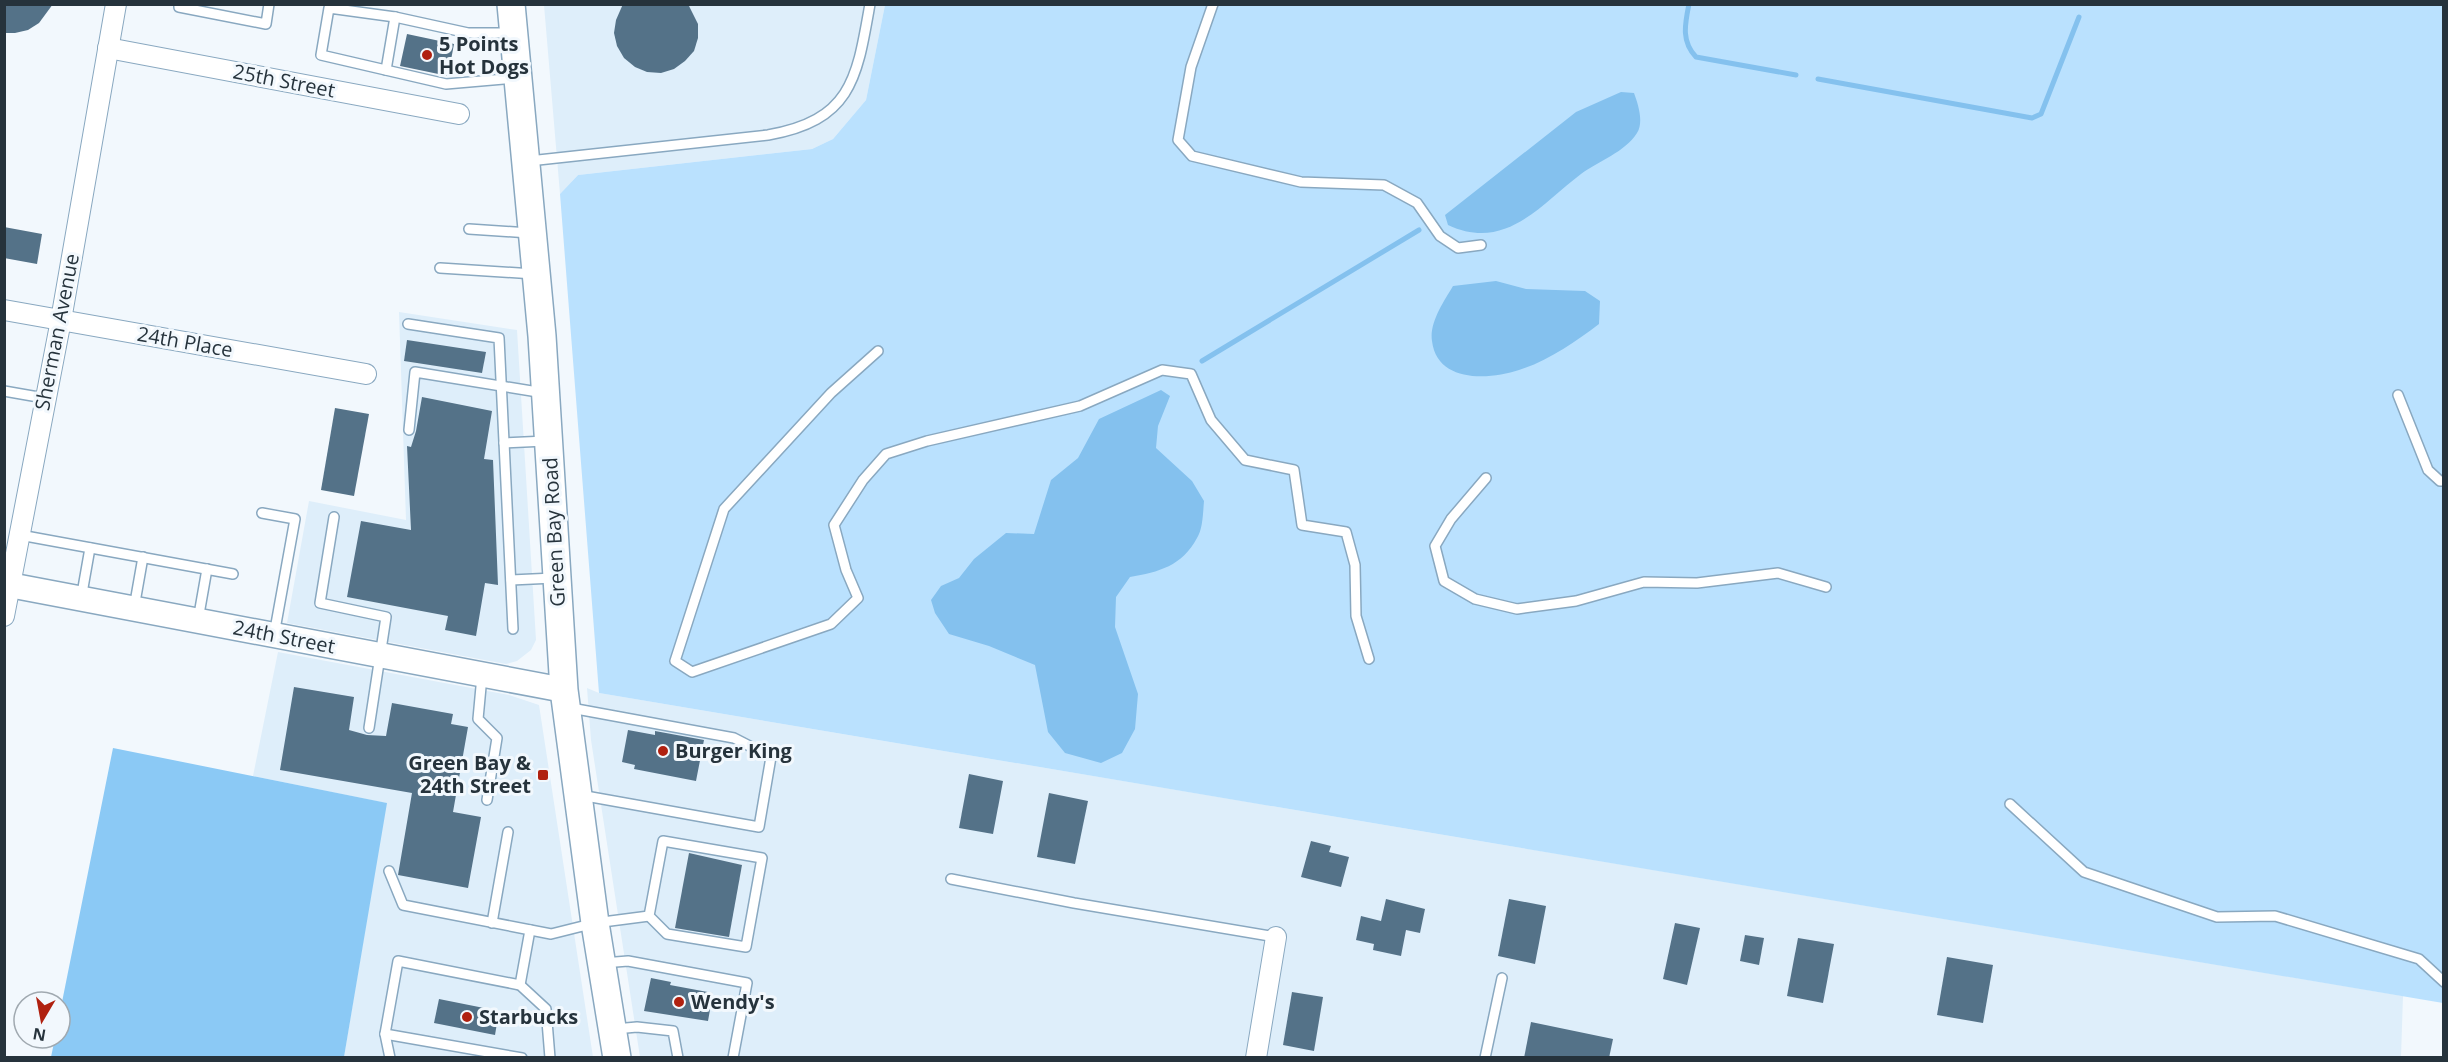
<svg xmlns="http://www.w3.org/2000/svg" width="2448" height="1062" viewBox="0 0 2448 1062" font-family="'Open Sans',sans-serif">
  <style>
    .built { fill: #deeefa }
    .green { fill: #bae1fe }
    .forest { fill: #8bc9f5 }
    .water { fill: #84c1ee }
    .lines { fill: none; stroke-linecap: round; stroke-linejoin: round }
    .stream { stroke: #84c1ee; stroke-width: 5 }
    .building { fill: #547288 }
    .service-casing { stroke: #89a8c0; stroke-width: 12 }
    .minor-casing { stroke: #89a8c0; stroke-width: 22 }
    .tertiary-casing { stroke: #89a8c0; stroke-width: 27 }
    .secondary-casing { stroke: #89a8c0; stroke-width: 30 }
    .service { stroke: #fff; stroke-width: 9 }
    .minor { stroke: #fff; stroke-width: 20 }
    .tertiary { stroke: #fff; stroke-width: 24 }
    .secondary { stroke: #fff; stroke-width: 27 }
    .poi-dot { fill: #b02110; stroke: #f2f8fd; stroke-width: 2 }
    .labels { text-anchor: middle; stroke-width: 6; stroke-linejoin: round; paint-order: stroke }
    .poi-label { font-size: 20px; font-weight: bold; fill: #26333c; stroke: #f2f8fd; text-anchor: start }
    .street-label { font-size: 20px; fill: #26333c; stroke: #f2f8fd }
  </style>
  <rect width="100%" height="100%" fill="#f2f8fd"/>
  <g class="built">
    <path d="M544 5H885L866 100 833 139 812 149 578 175 560 194Z"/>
    <path d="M399 312 517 330 536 640 531 650 517 661 506 664 287 623 309 501 406 520Z"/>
    <path d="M278 652 509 695 539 705 593 1057H344L386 803 253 776Z"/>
    <path d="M587 688 599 693 2403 996 2401 1057H640L591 740Z"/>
  </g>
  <path class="green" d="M885 5H2443V1003L599 693 560 194 578 175 812 149 833 139 866 100Z"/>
  <path class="forest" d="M113 748 387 803 344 1057H51L55 1038H60V1012Z"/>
  <g class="water">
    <path d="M1621 92 1634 93C1638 104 1644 122 1637 133 1625 152 1599 161 1581 174 1540 205 1506 252 1448 225L1445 215 1576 112Z"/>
    <path d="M1496 281 1526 289 1585 291 1600 301 1599 324C1575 342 1548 361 1519 370 1489 380 1437 383 1432 341 1429 323 1444 301 1453 286Z"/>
    <path d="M1161 390 1170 396 1158 426 1156 448 1192 481 1204 501C1203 512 1203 529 1197 538 1182 566 1159 572 1130 577L1116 597 1115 627 1138 694 1135 729 1122 753 1101 763 1065 753 1048 732 1035 665 989 646 949 634 935 613 931 600 941 586 959 578 974 559 1006 533 1034 534 1051 480 1078 458 1099 419Z"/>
  </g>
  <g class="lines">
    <g class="stream">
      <path d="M1689 4C1685 24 1681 41 1696 57L1796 75"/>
      <path d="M1818 79 2032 118 2041 114 2079 17"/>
      <path d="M1202 361 1419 230"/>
    </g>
  </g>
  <g class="building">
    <path d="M4 4H53L39 23 28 30 15 33H4Z"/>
    <path d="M623 4H688L698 24V38L694 51 685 61 674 69 661 73 647 72 635 67 624 58 617 46 614 33 616 20Z"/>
    <path d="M407 34 454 44 448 76 400 66Z"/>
    <path d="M4 227 42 234 37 264 4 258Z"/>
    <path d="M407 340 486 352 482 373 404 361Z"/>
    <path d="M422 397 492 411 484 459 493 460 498 585 485 583 476 636 445 630 448 616 347 597 361 521 411 530 407 446 411 447 416 431Z"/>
    <path d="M335 408 369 414 354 496 321 490Z"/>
    <path d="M294 687 354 697 349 730 367 735 386 736 392 703 453 714 451 724 468 727 453 812 481 817 468 888 398 875 412 793 280 770Z"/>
    <path d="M628 730 655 735V731L704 740 696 781 634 769 635 765 622 762Z"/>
    <path d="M969 774 1003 781 993 834 959 828Z"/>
    <path d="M1049 793 1088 801 1075 864 1037 857Z"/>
    <path d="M1311 841 1331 846 1329 852 1349 857 1341 887 1301 877Z"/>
    <path d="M689 853 742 865 729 937 675 928Z"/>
    <path d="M1386 899 1425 909 1420 933 1406 930 1401 956 1373 950 1374 944 1356 940 1361 916 1381 921Z"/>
    <path d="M1509 899 1546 906 1535 964 1498 956Z"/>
    <path d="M1675 923 1700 928 1687 985 1663 979Z"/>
    <path d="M1745 935 1764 938 1759 965 1740 961Z"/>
    <path d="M1798 938 1834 944 1823 1003 1787 996Z"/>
    <path d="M1947 957 1993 965 1983 1023 1937 1015Z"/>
    <path d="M651 978 671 982 670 985 713 993 708 1021 644 1011Z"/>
    <path d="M1292 992 1323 997 1314 1051 1283 1045Z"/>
    <path d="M439 999 499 1011 495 1035 434 1023Z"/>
    <path d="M1531 1022 1613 1039 1609 1058H1524Z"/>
  </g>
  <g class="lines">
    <defs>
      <g id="service">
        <path d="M179 4V7L266 24 269 4"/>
        <path d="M1213 4 1191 67 1178 140 1192 156 1301 182 1384 185 1417 203 1440 236 1458 248 1481 245"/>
        <path d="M511 33H468L395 17 329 8 321 55 446 84 515 78"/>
        <path d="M386 70 395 17"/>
        <path d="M529 161 768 135C852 120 857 78 870 4"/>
        <path d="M469 229 529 233"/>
        <path d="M440 268 534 274"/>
        <path d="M408 324 499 338 513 629"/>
        <path d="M878 351 831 393 724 509 675 661 692 672 831 624 858 598 846 570 834 525 863 480 886 454 927 441 1080 406 1162 370 1191 374 1211 420 1245 460 1294 470 1302 525 1346 532 1355 565 1356 616 1369 659"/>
        <path d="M4 391 44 398"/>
        <path d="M2398 395 2428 470 2440 481H2444"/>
        <path d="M409 430 415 372 544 393"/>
        <path d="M504 443 546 441"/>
        <path d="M1486 478 1451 519 1435 546 1444 581 1475 599 1517 609 1576 601 1644 582 1697 583 1778 573 1826 587"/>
        <path d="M262 513 295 519 274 635"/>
        <path d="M334 517 320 603 386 617 369 728"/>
        <path d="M20 535 233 574"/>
        <path d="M511 580 554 578"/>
        <path d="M81 599 90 548"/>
        <path d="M134 608 143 557"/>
        <path d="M198 620 207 569"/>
        <path d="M482 676 478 719 497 738 487 800"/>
        <path d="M571 708 734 738 771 757 759 827 580 795"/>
        <path d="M2010 804 2084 872 2217 917 2275 916 2419 959 2444 982"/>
        <path d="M663 841 762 858 746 947 667 934 649 916Z"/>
        <path d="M389 871 403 905 551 934 595 923 649 916"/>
        <path d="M951 879 1074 903 1276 937"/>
        <path d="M492 923 508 832"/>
        <path d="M603 963 628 961 747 983 733 1058"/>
        <path d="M520 985 530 930"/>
        <path d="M615 1029 637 1027 673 1031 678 1058"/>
        <path d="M385 1034 522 1058"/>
        <path d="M390 1058 385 1034 398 961 520 985 546 1009 550 1058"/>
        <path d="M1485 1058 1502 978"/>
      </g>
      <g id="minor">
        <path d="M108 48 459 114"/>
        <path d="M4 310 366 374"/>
        <path d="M4 616 61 320 116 4"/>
        <path d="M1256 1058 1276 937"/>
      </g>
      <path id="tertiary" d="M4 584 564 690"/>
      <path id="secondary" d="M511 4 542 336 564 690 595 923 617 1058"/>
    </defs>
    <use href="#service" class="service-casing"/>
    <use href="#minor" class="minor-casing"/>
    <use href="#tertiary" class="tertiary-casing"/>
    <use href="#secondary" class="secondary-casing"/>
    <use href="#service" class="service"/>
    <use href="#minor" class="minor"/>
    <use href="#tertiary" class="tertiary"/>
    <use href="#secondary" class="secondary"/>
  </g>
  <g class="poi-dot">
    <circle cx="427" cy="55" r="6"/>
    <circle cx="663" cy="751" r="6"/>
    <rect x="537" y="769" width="12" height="12" rx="3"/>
    <circle cx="679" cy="1002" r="6"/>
    <circle cx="467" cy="1017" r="6"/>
  </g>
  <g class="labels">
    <g class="poi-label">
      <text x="439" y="51">5 Points<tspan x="439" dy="23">Hot Dogs</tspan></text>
      <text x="675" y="758">Burger King</text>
      <text x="531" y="770" text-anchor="end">Green Bay &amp;<tspan x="531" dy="23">24th Street</tspan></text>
      <text x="691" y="1009">Wendy's</text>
      <text x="479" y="1024">Starbucks</text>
    </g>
    <g class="street-label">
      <text transform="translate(284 81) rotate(11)" y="7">25th Street</text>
      <text transform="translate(57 332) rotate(-79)" y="7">Sherman Avenue</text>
      <text transform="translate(185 342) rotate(10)" y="7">24th Place</text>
      <text transform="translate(554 532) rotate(-93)" y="7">Green Bay Road</text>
      <text transform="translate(284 637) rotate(11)" y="7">24th Street</text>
    </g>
  </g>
  <rect width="2448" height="1062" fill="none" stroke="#26333c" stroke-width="12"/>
  <g transform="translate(42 1020) rotate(190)"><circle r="28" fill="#f2f8fd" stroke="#a0a9b0" stroke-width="1.5"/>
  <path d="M0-4.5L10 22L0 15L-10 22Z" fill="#b02110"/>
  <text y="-9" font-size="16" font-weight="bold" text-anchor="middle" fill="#26333c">N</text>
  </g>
</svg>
